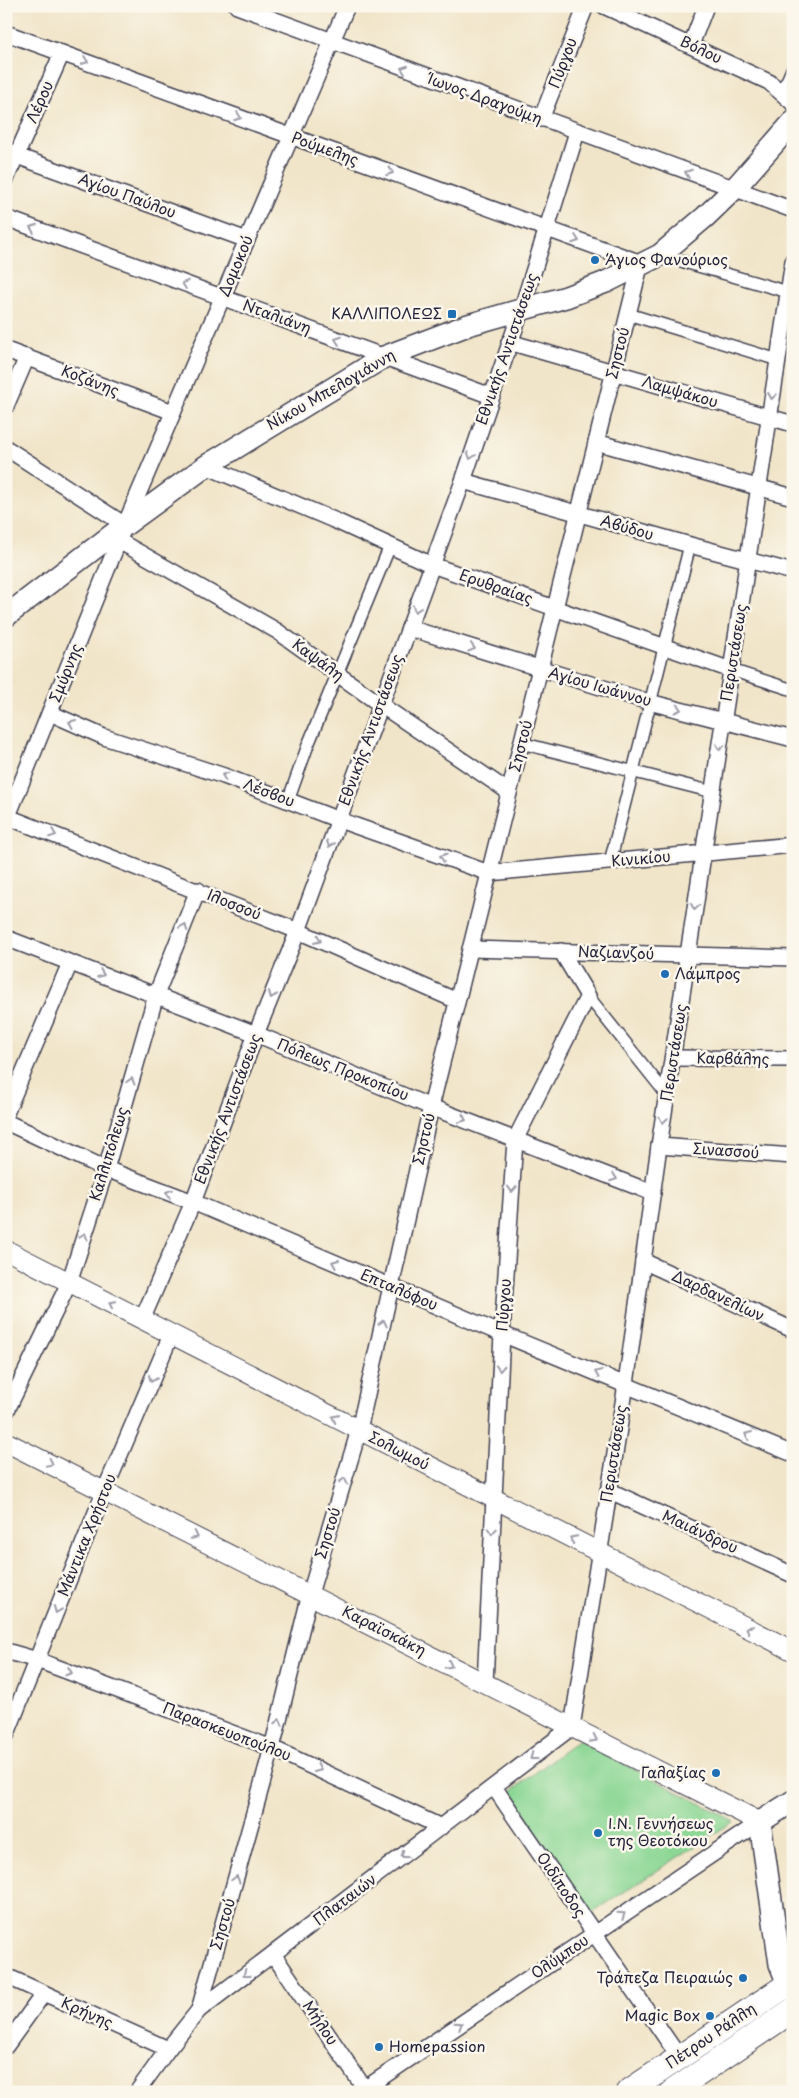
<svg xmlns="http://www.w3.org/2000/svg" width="799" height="2098" viewBox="0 0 799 2098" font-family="'Playpen Sans',sans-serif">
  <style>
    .green { fill: #8cd794; stroke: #577c68 }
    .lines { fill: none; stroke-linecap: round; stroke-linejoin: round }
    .pedestrian-casing { stroke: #413f50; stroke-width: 14 }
    .minor-casing { stroke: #413f50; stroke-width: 18 }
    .tertiary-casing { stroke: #413f50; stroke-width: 21 }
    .secondary-casing { stroke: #413f50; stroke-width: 24 }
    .primary-casing { stroke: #413f50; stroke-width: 26 }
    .pedestrian { stroke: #fff; stroke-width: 11 }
    .minor { stroke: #fff; stroke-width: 15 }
    .tertiary { stroke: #fff; stroke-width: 19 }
    .secondary { stroke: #fff; stroke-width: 21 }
    .primary { stroke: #fff; stroke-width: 24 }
    .oneway { stroke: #9c9ca7 }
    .poi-dot { fill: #1f6fb2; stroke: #fbf7ec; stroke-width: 2 }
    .labels { text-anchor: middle; stroke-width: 5; stroke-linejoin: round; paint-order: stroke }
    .street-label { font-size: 15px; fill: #22223b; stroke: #fbf7ec }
    .poi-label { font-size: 15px; fill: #22223b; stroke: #fbf7ec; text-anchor: start }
  </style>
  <rect width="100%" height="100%" fill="#fbf7ec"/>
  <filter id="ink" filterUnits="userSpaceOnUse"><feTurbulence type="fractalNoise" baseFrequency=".02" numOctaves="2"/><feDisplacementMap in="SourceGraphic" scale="10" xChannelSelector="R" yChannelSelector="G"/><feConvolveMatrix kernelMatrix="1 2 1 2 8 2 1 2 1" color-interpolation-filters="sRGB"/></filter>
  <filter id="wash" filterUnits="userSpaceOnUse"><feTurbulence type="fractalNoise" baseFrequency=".0096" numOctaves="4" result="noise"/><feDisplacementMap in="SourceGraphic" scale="20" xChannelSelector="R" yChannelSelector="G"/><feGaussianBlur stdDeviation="1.12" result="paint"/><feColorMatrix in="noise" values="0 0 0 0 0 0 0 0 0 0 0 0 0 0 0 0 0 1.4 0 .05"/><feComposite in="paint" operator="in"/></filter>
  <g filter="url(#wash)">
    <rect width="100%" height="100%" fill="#f1e5c9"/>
    <path class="green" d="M578 1740 734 1821 590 1914 509 1793Z"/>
  </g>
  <g filter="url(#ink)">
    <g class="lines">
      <defs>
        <g id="pedestrian">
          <path d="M780 91 787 81 793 67"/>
          <path d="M660 255 788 292"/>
          <path d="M628 314 778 360"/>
          <path d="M731 670 793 690"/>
          <path d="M521 743 713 792"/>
          <path d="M288 801 308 745 390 546"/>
          <path d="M610 862 690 545"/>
          <path d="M588 996 667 1095"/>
        </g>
        <g id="minor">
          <path d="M237 6 793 210"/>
          <path d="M604 6 769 82 793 103"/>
          <path d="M6 33 644 264"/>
          <path d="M691 45 706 6"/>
          <path d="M541 119 586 6"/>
          <path d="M6 152 247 240"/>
          <path d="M6 179 62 53"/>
          <path d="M6 218 491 396"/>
          <path d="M509 342 793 424"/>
          <path d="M6 350 173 412"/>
          <path d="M6 406 27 357"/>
          <path d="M596 442 793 497"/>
          <path d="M6 448 125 525"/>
          <path d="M206 466 336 521 432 565 731 670"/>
          <path d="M463 481 690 545 793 572"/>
          <path d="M119 541 277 631 381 705 509 792"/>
          <path d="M409 628 649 702 793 739"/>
          <path d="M50 713 104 737 224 776 339 820 489 873 793 845"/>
          <path d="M8 817 298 931 457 1001"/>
          <path d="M6 821 125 525 347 6"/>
          <path d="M6 938 256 1034 431 1107 653 1193"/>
          <path d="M470 949 793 958"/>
          <path d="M673 1058 793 1059"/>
          <path d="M6 1113 70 963"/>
          <path d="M6 1122 106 1169 193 1202 502 1334 793 1454"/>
          <path d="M659 1146 793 1156"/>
          <path d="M643 1261 793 1330"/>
          <path d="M142 1320 193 1202 256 1034 298 931 463 481 521 311 577 132"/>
          <path d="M6 1412 69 1283 106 1169 156 995 198 890"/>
          <path d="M608 1490 793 1575"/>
          <path d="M6 1651 37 1660 272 1748 441 1827"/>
          <path d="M485 1683 502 1334 515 1140 588 996 561 951"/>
          <path d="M6 1736 105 1490 171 1335"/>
          <path d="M494 1787 679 2057"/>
          <path d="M273 1954 367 2092"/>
          <path d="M6 1976 168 2049"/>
          <path d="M199 2010 272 1748 310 1594 359 1430 431 1107 640 266"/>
          <path d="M6 2046 44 1993"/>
          <path d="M137 2092 168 2049 199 2010 572 1727 626 1384 659 1146 793 261"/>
          <path d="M360 2092 760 1822"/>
        </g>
        <g id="tertiary">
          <path d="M6 1250 793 1651"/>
          <path d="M6 1442 760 1822"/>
        </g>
        <g id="secondary">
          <path d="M6 616 125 525 206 466 384 357 468 325 566 297 606 282 660 255 705 217 734 189 793 122"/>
          <path d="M793 1801 760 1822 780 1964 788 1984 793 1991"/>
        </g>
        <g id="primary">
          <path d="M628 2092 793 1981"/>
          <path d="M672 2092 793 2010"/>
        </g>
      </defs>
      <use href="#pedestrian" class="pedestrian-casing"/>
      <use href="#minor" class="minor-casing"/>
      <use href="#tertiary" class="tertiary-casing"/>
      <use href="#secondary" class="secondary-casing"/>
      <use href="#primary" class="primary-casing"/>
      <use href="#pedestrian" class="pedestrian"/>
      <use href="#minor" class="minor"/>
      <use href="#tertiary" class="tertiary"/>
      <use href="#secondary" class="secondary"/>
      <use href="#primary" class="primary"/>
    </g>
    <defs><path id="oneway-chevron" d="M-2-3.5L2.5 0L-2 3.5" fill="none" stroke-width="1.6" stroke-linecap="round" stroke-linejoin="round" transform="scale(1.25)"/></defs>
    <g class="oneway">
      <use href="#oneway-chevron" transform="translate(85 61) rotate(20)"/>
      <use href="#oneway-chevron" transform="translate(404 69) rotate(-160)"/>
      <use href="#oneway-chevron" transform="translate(238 117) rotate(20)"/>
      <use href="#oneway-chevron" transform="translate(390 172) rotate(20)"/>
      <use href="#oneway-chevron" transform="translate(688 173) rotate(-160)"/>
      <use href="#oneway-chevron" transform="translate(33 228) rotate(-160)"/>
      <use href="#oneway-chevron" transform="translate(576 240) rotate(20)"/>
      <use href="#oneway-chevron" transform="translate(185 284) rotate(-160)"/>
      <use href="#oneway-chevron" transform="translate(338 340) rotate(-160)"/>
      <use href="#oneway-chevron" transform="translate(772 396) rotate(99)"/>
      <use href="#oneway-chevron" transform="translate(471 456) rotate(108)"/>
      <use href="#oneway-chevron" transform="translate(416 609) rotate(110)"/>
      <use href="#oneway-chevron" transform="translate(472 648) rotate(17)"/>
      <use href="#oneway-chevron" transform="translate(678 709) rotate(14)"/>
      <use href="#oneway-chevron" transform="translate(72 723) rotate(-156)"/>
      <use href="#oneway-chevron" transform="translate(720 747) rotate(99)"/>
      <use href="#oneway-chevron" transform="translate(225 776) rotate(-160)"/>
      <use href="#oneway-chevron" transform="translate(53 834) rotate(21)"/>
      <use href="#oneway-chevron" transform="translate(330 844) rotate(110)"/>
      <use href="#oneway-chevron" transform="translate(443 857) rotate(-161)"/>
      <use href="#oneway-chevron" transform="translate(695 907) rotate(98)"/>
      <use href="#oneway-chevron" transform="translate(184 927) rotate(-68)"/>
      <use href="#oneway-chevron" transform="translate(318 940) rotate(24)"/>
      <use href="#oneway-chevron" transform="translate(101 974) rotate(21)"/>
      <use href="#oneway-chevron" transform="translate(272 995) rotate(112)"/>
      <use href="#oneway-chevron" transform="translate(131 1081) rotate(-74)"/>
      <use href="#oneway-chevron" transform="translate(463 1119) rotate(22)"/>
      <use href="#oneway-chevron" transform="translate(663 1120) rotate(99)"/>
      <use href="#oneway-chevron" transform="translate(614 1178) rotate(21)"/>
      <use href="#oneway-chevron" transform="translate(512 1189) rotate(94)"/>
      <use href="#oneway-chevron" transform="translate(169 1193) rotate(-159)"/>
      <use href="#oneway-chevron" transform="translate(84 1236) rotate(-72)"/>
      <use href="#oneway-chevron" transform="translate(335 1263) rotate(-157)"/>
      <use href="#oneway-chevron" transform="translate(112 1304) rotate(-153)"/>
      <use href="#oneway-chevron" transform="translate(383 1323) rotate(-77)"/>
      <use href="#oneway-chevron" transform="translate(500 1368) rotate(93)"/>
      <use href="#oneway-chevron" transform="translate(598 1373) rotate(-158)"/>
      <use href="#oneway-chevron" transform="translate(152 1379) rotate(113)"/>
      <use href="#oneway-chevron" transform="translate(335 1418) rotate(-153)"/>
      <use href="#oneway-chevron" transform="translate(748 1435) rotate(-157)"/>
      <use href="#oneway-chevron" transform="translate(50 1463) rotate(26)"/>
      <use href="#oneway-chevron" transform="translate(344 1481) rotate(-73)"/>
      <use href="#oneway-chevron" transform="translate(492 1531) rotate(93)"/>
      <use href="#oneway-chevron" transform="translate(195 1536) rotate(27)"/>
      <use href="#oneway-chevron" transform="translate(573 1539) rotate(-153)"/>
      <use href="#oneway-chevron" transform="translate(57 1610) rotate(112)"/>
      <use href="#oneway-chevron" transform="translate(749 1629) rotate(-153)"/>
      <use href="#oneway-chevron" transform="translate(449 1665) rotate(27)"/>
      <use href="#oneway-chevron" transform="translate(69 1672) rotate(20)"/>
      <use href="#oneway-chevron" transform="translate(279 1722) rotate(-76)"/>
      <use href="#oneway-chevron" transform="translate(594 1739) rotate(27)"/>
      <use href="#oneway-chevron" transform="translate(533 1757) rotate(143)"/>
      <use href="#oneway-chevron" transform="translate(318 1769) rotate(25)"/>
      <use href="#oneway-chevron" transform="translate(404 1855) rotate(143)"/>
      <use href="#oneway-chevron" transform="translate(236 1879) rotate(-74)"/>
      <use href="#oneway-chevron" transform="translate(622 1915) rotate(-34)"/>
      <use href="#oneway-chevron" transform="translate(246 1974) rotate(143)"/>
      <use href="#oneway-chevron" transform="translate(459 2025) rotate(-34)"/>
    </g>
  </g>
  <g class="poi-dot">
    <circle cx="595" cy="260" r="5"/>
    <rect x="447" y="309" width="10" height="10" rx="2.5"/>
    <circle cx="665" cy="974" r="5"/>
    <circle cx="716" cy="1773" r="5"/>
    <circle cx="598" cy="1833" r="5"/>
    <circle cx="743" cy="1978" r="5"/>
    <circle cx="710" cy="2016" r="5"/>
    <circle cx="379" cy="2047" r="5"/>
  </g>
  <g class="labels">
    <g class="street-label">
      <text transform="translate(701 50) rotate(25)" y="5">Βόλου</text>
      <text transform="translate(563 63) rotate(-69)" y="5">Πύργου</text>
      <text transform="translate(485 99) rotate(20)" y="5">Ίωνος Δραγούμη</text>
      <text transform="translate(40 102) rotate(-66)" y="5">Λέρου</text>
      <text transform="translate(325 149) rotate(20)" y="5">Ρούμελης</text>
      <text transform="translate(127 196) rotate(20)" y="5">Αγίου Παύλου</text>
      <text transform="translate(236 266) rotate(-67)" y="5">Δομοκού</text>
      <text transform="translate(277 317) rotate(20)" y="5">Νταλιάνη</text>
      <text transform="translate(507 349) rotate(-71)" y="5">Εθνικής Αντιστάσεως</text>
      <text transform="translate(618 353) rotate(-76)" y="5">Σηστού</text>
      <text transform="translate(90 381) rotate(21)" y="5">Κοζάνης</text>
      <text transform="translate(331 390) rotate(-30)" y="5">Νίκου Μπελογιάννη</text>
      <text transform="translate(680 392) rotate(16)" y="5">Λαμψάκου</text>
      <text transform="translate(627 528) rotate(16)" y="5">Αβύδου</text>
      <text transform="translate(496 587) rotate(19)" y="5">Ερυθραίας</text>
      <text transform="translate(734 653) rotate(-81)" y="5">Περιστάσεως</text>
      <text transform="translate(318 660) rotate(36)" y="5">Καψάλη</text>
      <text transform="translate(66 673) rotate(-68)" y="5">Σμύρνης</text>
      <text transform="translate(600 687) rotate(16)" y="5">Αγίου Ιωάννου</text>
      <text transform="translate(371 730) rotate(-70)" y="5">Εθνικής Αντιστάσεως</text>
      <text transform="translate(521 746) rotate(-76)" y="5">Σηστού</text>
      <text transform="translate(269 793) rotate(21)" y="5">Λέσβου</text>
      <text transform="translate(641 859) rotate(-5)" y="5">Κινικίου</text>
      <text transform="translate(234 905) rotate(22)" y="5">Ιλοσσού</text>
      <text transform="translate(616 953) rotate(2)" y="5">Ναζιανζού</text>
      <text transform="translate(674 1053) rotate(-81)" y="5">Περιστάσεως</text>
      <text transform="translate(733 1059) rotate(1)" y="5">Καρβάλης</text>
      <text transform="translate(343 1070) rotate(22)" y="5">Πόλεως Προκοπίου</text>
      <text transform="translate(228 1109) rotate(-69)" y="5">Εθνικής Αντιστάσεως</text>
      <text transform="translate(424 1139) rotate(-77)" y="5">Σηστού</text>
      <text transform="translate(726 1151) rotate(4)" y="5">Σινασσού</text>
      <text transform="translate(109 1154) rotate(-73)" y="5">Καλλιπόλεως</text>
      <text transform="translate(399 1290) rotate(23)" y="5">Επταλόφου</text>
      <text transform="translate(718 1296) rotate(25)" y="5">Δαρδανελίων</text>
      <text transform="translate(504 1305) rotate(-86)" y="5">Πύργου</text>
      <text transform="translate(399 1451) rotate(27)" y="5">Σολωμού</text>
      <text transform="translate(614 1454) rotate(-81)" y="5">Περιστάσεως</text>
      <text transform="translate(700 1532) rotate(25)" y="5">Μαιάνδρου</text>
      <text transform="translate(328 1533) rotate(-73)" y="5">Σηστού</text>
      <text transform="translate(87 1535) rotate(-68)" y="5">Μάντικα Χρήστου</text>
      <text transform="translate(384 1631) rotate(27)" y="5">Καραϊσκάκη</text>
      <text transform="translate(227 1732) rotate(21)" y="5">Παρασκευοπούλου</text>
      <text transform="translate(561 1885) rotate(56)" y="5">Οιδίποδος</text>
      <text transform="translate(345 1900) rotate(-37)" y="5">Πλαταιών</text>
      <text transform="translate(223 1924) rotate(-74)" y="5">Σηστού</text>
      <text transform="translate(560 1957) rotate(-34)" y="5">Ολύμπου</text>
      <text transform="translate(87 2013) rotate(24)" y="5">Κρήνης</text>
      <text transform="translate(320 2023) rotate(56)" y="5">Μήλου</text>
      <text transform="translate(711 2036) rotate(-34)" y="5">Πέτρου Ράλλη</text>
    </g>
    <g class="poi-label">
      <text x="605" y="265">Άγιος Φανούριος</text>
      <text x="442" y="319" text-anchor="end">ΚΑΛΛΙΠΟΛΕΩΣ</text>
      <text x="675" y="979">Λάμπρος</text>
      <text x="706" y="1778" text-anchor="end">Γαλαξίας</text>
      <text x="608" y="1829">Ι.Ν. Γεννήσεως<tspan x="608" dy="17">της Θεοτόκου</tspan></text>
      <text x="733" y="1983" text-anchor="end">Τράπεζα Πειραιώς</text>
      <text x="700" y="2021" text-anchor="end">Magic Box</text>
      <text x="389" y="2052">Homepassion</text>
    </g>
  </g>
  <rect width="799" height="2098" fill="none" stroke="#fbf7ec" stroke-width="25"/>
</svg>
